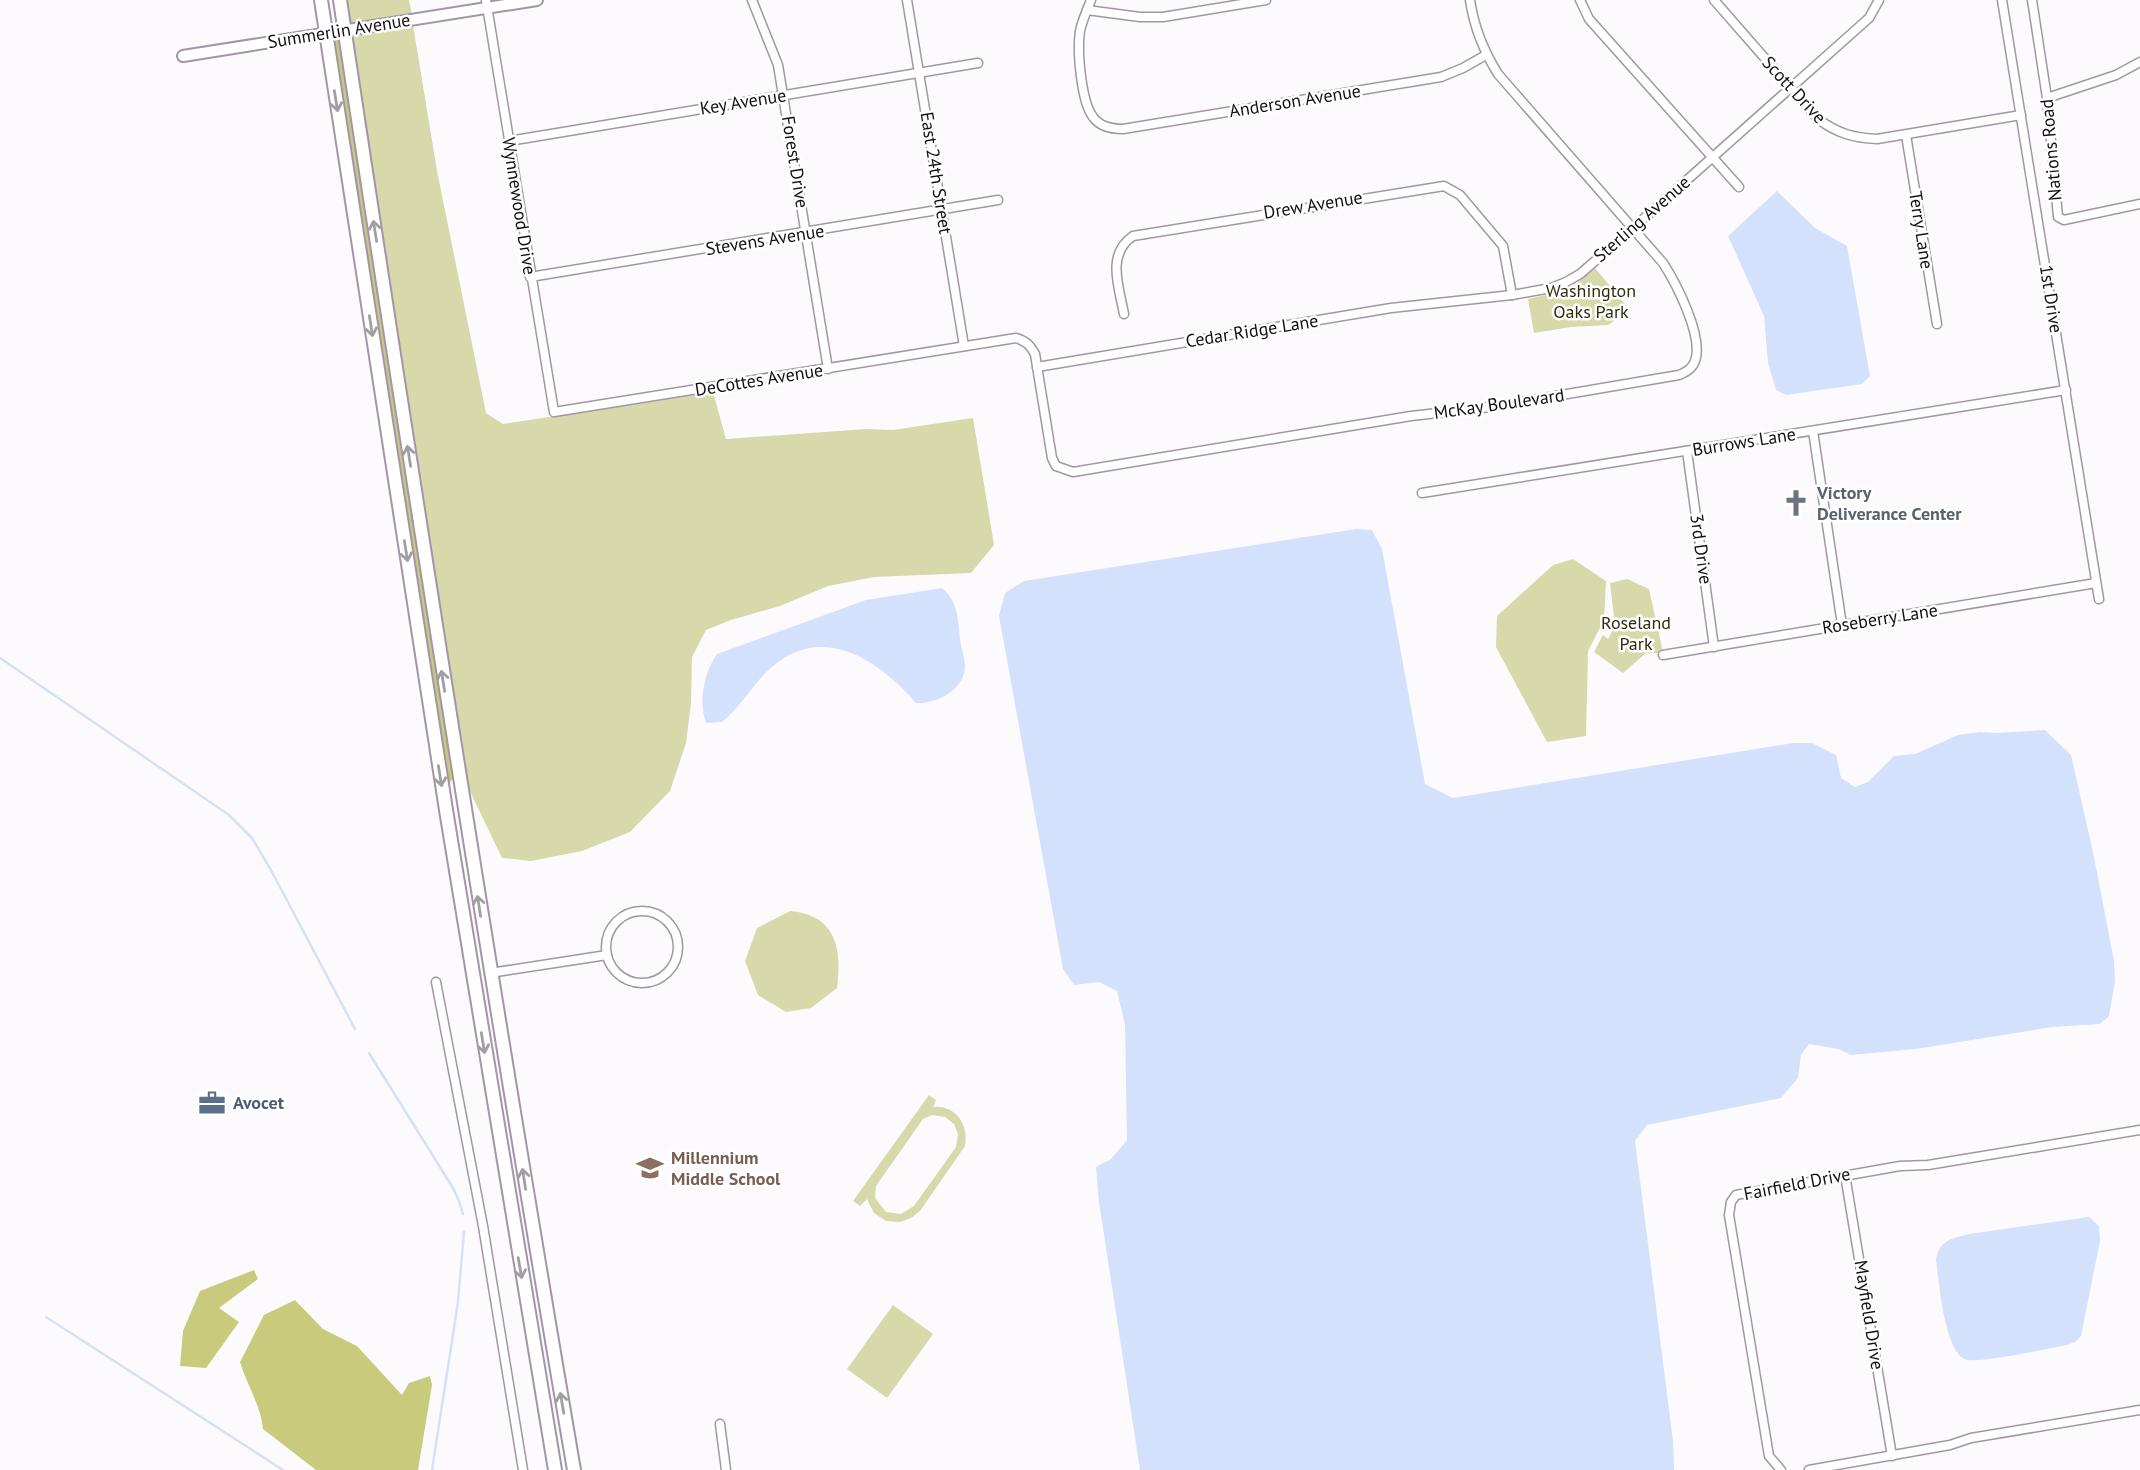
<svg xmlns="http://www.w3.org/2000/svg" width="2140" height="1470" viewBox="0 0 2140 1470" font-family="'PT Sans',sans-serif">
  <style>
    .green { fill: #d7d9aa; fill-rule: evenodd }
    .forest { fill: #c8cb7c }
    .water { fill: #d3e1fc }
    .lines { fill: none; stroke-linecap: round; stroke-linejoin: round }
    .stream { stroke: #d3e1fc; stroke-width: 2.5 }
    .street-casing { stroke: #a494a8; stroke-width: 11 }
    .secondary-casing { stroke: #a494a8; stroke-width: 14 }
    .primary-casing { stroke: #a494a8; stroke-width: 16 }
    .street { stroke: #fff; stroke-width: 8 }
    .secondary { stroke: #fff; stroke-width: 10 }
    .primary { stroke: #fff; stroke-width: 12 }
    .oneway { stroke: #a19ea1 }
    .labels { text-anchor: middle; stroke-width: 5; stroke-linejoin: round; paint-order: stroke }
    .street-label { font-size: 18px; fill: #130d14; stroke: #fff }
    .park-label { font-size: 18px; fill: #2d2d0a; stroke: #fff }
    .worship-label { font-size: 18px; font-weight: bold; fill: #5b616d; stroke: #fff; text-anchor: start }
    .service-label { font-size: 18px; font-weight: bold; fill: #4e5e75; stroke: #fff; text-anchor: start }
    .education-label { font-size: 18px; font-weight: bold; fill: #785e54; stroke: #fff; text-anchor: start }
  </style>
  <rect width="100%" height="100%" fill="#fdfafe"/>
  <g class="green">
    <path d="M346 0H409L412 15 349 26Z"/>
    <path d="M413 25 437 171 486 413 503 424 713 392 726 439 866 429 893 430 973 418 994 545 971 573 874 577 828 586 780 606 731 620 706 630 692 657 691 703 686 743 670 791 630 832 582 851 531 861 502 858 466 783 351 35Z"/>
    <path d="M1595 268 1630 310 1608 325 1571 327 1534 333 1528 299 1568 290Z"/>
    <path d="M1573 559 1606 581 1604 620 1588 651 1586 736 1547 742 1496 647 1497 616 1553 565Z"/>
    <path d="M1627 579 1649 589 1664 657 1659 653H1646L1623 673 1594 652 1603 635 1608 639 1615 626 1610 583Z"/>
    <path d="M790 911C836 915 842 948 837 988L811 1008 786 1012 758 995 745 961 757 928Z"/>
    <path d="M929 1095 936 1100 933 1107C956 1105 969 1125 965 1146L920 1211 911 1218 900 1222 886 1221 874 1213 867 1199 860 1206 853 1201ZM932 1115 945 1117 954 1124 958 1134 956 1147 914 1206 901 1214 886 1212 875 1198 876 1186 923 1119Z"/>
    <path d="M893 1305 933 1334 887 1398 847 1369Z"/>
  </g>
  <g class="forest">
    <path d="M340 36 453 778 447 787 332 38Z"/>
    <path d="M254 1270 258 1279 219 1308 239 1322 206 1368 180 1366 183 1331 200 1291Z"/>
    <path d="M295 1300 323 1329 357 1346 402 1395 409 1383 430 1376 432 1385 418 1470H316L263 1429C261 1406 247 1385 240 1362L264 1315Z"/>
  </g>
  <g class="water">
    <path d="M1777 191 1815 228 1847 246 1870 376 1862 384 1786 395 1776 390 1768 363 1764 316 1728 236Z"/>
    <path d="M1356 529 1372 530 1382 549 1425 784 1453 798 1793 743H1812L1836 755 1841 778 1855 787 1868 782 1894 756 1915 754 1958 735 1980 732 1997 733 2045 730 2071 755 2093 852 2114 961 2115 981 2109 1016 2100 1024 2052 1027 1916 1049 1851 1055 1838 1049 1809 1044 1801 1055 1798 1078 1781 1098 1647 1125 1635 1141 1673 1441 1674 1470H1140L1099 1202 1096 1167 1111 1159 1127 1140 1125 1025 1117 991 1099 982 1074 985 1063 969 999 616 1005 593 1024 581Z"/>
    <path d="M942 588C958 601 958 619 960 639 961 648 965 658 965 667 964 690 937 704 916 703 879 661 825 623 773 666 754 682 742 706 722 722L706 723C698 701 704 673 717 654L866 600Z"/>
    <path d="M2089 1217 2099 1226 2100 1241 2081 1336 2075 1342 2067 1345C2050 1348 1975 1365 1964 1359 1944 1348 1939 1282 1936 1260 1940 1240 1950 1239 1969 1234Z"/>
  </g>
  <g class="lines">
    <g class="stream">
      <path d="M0 658 229 815 252 838 272 872 355 1029"/>
      <path d="M369 1053 453 1188 459 1201 463 1214"/>
      <path d="M46 1317 283 1470"/>
      <path d="M432 1470 458 1302 464 1232"/>
    </g>
    <defs>
      <g id="street">
        <path d="M486 0 554 412 1016 338C1026 341 1030 345 1035 354L1052 458 1056 466 1073 472 1411 416 1491 407 1679 375C1686 372 1692 369 1695 361 1704 337 1676 283 1663 263L1498 74C1483 50 1474 28 1470 0"/>
        <path d="M752 0 778 65 828 369"/>
        <path d="M907 0 964 346"/>
        <path d="M1091 0C1087 10 1082 21 1080 31 1077 51 1081 101 1093 117 1100 127 1111 129 1123 129L1441 77 1463 68 1486 55"/>
        <path d="M1580 0 1589 19 1739 187"/>
        <path d="M1714 0 1818 119C1837 133 1853 138 1877 139L2021 115"/>
        <path d="M2002 0 2099 599"/>
        <path d="M2032 0 2047 98 2058 217 2064 220 2140 204"/>
        <path d="M1087 10 1140 17H1163L1266 0"/>
        <path d="M2047 98 2116 75 2140 62"/>
        <path d="M1906 135 1937 324"/>
        <path d="M509 141 978 63"/>
        <path d="M530 277 998 200"/>
        <path d="M1124 314C1119 287 1106 254 1133 236L1444 186 1460 195 1503 246 1512 295"/>
        <path d="M1037 367 1391 308 1512 295 1551 288 1566 282 1580 274 1632 229 1869 18 1879 0"/>
        <path d="M1813 431 1842 625"/>
        <path d="M1687 451 1714 647"/>
        <path d="M1422 493 2066 390"/>
        <path d="M1663 655 2096 583"/>
        <circle cx="642" cy="947" r="36"/>
        <path d="M490 973 607 955"/>
        <path d="M436 982 483 1226 523 1470"/>
        <path d="M1845 1175 1892 1456"/>
        <path d="M720 1424 726 1470"/>
        <path d="M1781 1470 1769 1456 1729 1215 1731 1202 1736 1195 1900 1166 1928 1165 2140 1130"/>
        <path d="M1809 1470 1950 1445 1971 1438 2140 1410"/>
      </g>
      <path id="secondary" d="M183 56 537 0"/>
      <g id="primary">
        <path d="M321 0 446 810 555 1470"/>
        <path d="M340 0C414 491 490 981 574 1470"/>
      </g>
    </defs>
    <use href="#street" class="street-casing"/>
    <use href="#secondary" class="secondary-casing"/>
    <use href="#primary" class="primary-casing"/>
    <use href="#street" class="street"/>
    <use href="#secondary" class="secondary"/>
    <use href="#primary" class="primary"/>
  </g>
  <defs><path id="oneway-shaft" d="M-6 0H5M1.5-3L5.5 0L1.5 3" fill="none" stroke-width="1.6" stroke-linecap="round" stroke-linejoin="round" transform="scale(1.75)"/></defs>
  <g class="oneway">
    <use href="#oneway-shaft" transform="translate(336 101) rotate(81)"/>
    <use href="#oneway-shaft" transform="translate(375 231) rotate(-99)"/>
    <use href="#oneway-shaft" transform="translate(371 326) rotate(81)"/>
    <use href="#oneway-shaft" transform="translate(409 456) rotate(-99)"/>
    <use href="#oneway-shaft" transform="translate(406 551) rotate(81)"/>
    <use href="#oneway-shaft" transform="translate(443 681) rotate(-99)"/>
    <use href="#oneway-shaft" transform="translate(440 776) rotate(81)"/>
    <use href="#oneway-shaft" transform="translate(479 906) rotate(-99)"/>
    <use href="#oneway-shaft" transform="translate(483 1043) rotate(81)"/>
    <use href="#oneway-shaft" transform="translate(524 1179) rotate(-99)"/>
    <use href="#oneway-shaft" transform="translate(520 1268) rotate(80)"/>
    <use href="#oneway-shaft" transform="translate(562 1403) rotate(-100)"/>
  </g>
  <defs>
    <symbol id="church-bare" viewBox="-9 -9 18 18"><path d="M-1.2-6h2.4v3.5h3.3v2.4h-3.3V6h-2.4V-.1h-3.3v-2.4h3.3Z" fill="#6b7280" stroke="#fff" stroke-width="2.5" paint-order="stroke"/></symbol>
    <symbol id="office-bare" viewBox="-9 -9 18 18"><path d="M-6-3h4V-5.5h4V-3h4V5H-6ZM-1-4.5V-3h2v-1.5ZM-6 0V1H6V0Z" fill="#5c6f8a" stroke="#fff" stroke-width="2.5" paint-order="stroke"/></symbol>
    <symbol id="school-bare" viewBox="-9 -9 18 18"><path d="M0-5L7-2L0 1L-7-2ZM-4 1L0 2.5L4 1V4Q0 6-4 4Z" fill="#8d6e63" stroke="#fff" stroke-width="2.5" paint-order="stroke"/></symbol>
  </defs>
  <g fill-rule="evenodd">
    <use href="#church-bare" x="1777" y="484" width="38" height="38"/>
    <use href="#office-bare" x="193" y="1084" width="38" height="38"/>
    <use href="#school-bare" x="631" y="1149" width="38" height="38"/>
  </g>
  <g class="labels">
    <g class="street-label">
      <text transform="translate(339 31) rotate(-9)" y="6">Summerlin Avenue</text>
      <text transform="translate(1794 90) rotate(47)" y="6">Scott Drive</text>
      <text transform="translate(1295 101) rotate(-9)" y="6">Anderson Avenue</text>
      <text transform="translate(743 102) rotate(-9)" y="6">Key Avenue</text>
      <text transform="translate(2051 150) rotate(-95)" y="6">Nations Road</text>
      <text transform="translate(795 162) rotate(81)" y="6">Forest Drive</text>
      <text transform="translate(936 173) rotate(81)" y="6">East 24th Street</text>
      <text transform="translate(1313 205) rotate(-9)" y="6">Drew Avenue</text>
      <text transform="translate(519 206) rotate(81)" y="6">Wynnewood Drive</text>
      <text transform="translate(1642 219) rotate(-41)" y="6">Sterling Avenue</text>
      <text transform="translate(1921 230) rotate(81)" y="6">Terry Lane</text>
      <text transform="translate(765 240) rotate(-9)" y="6">Stevens Avenue</text>
      <text transform="translate(2051 299) rotate(81)" y="6">1st Drive</text>
      <text transform="translate(1252 331) rotate(-9)" y="6">Cedar Ridge Lane</text>
      <text transform="translate(759 380) rotate(-9)" y="6">DeCottes Avenue</text>
      <text transform="translate(1499 404) rotate(-8)" y="6">McKay Boulevard</text>
      <text transform="translate(1744 442) rotate(-9)" y="6">Burrows Lane</text>
      <text transform="translate(1701 549) rotate(82)" y="6">3rd Drive</text>
      <text transform="translate(1880 619) rotate(-9)" y="6">Roseberry Lane</text>
      <text transform="translate(1797 1184) rotate(-11)" y="6">Fairfield Drive</text>
      <text transform="translate(1869 1315) rotate(81)" y="6">Mayfield Drive</text>
    </g>
    <g class="park-label">
      <text x="1591" y="297">Washington<tspan x="1591" dy="21">Oaks Park</tspan></text>
      <text x="1636" y="629">Roseland<tspan x="1636" dy="21">Park</tspan></text>
    </g>
    <g class="worship-label">
      <text x="1817" y="499">Victory<tspan x="1817" dy="21">Deliverance Center</tspan></text>
    </g>
    <g class="service-label">
      <text x="233" y="1109">Avocet</text>
    </g>
    <g class="education-label">
      <text x="671" y="1164">Millennium<tspan x="671" dy="21">Middle School</tspan></text>
    </g>
  </g>
</svg>
